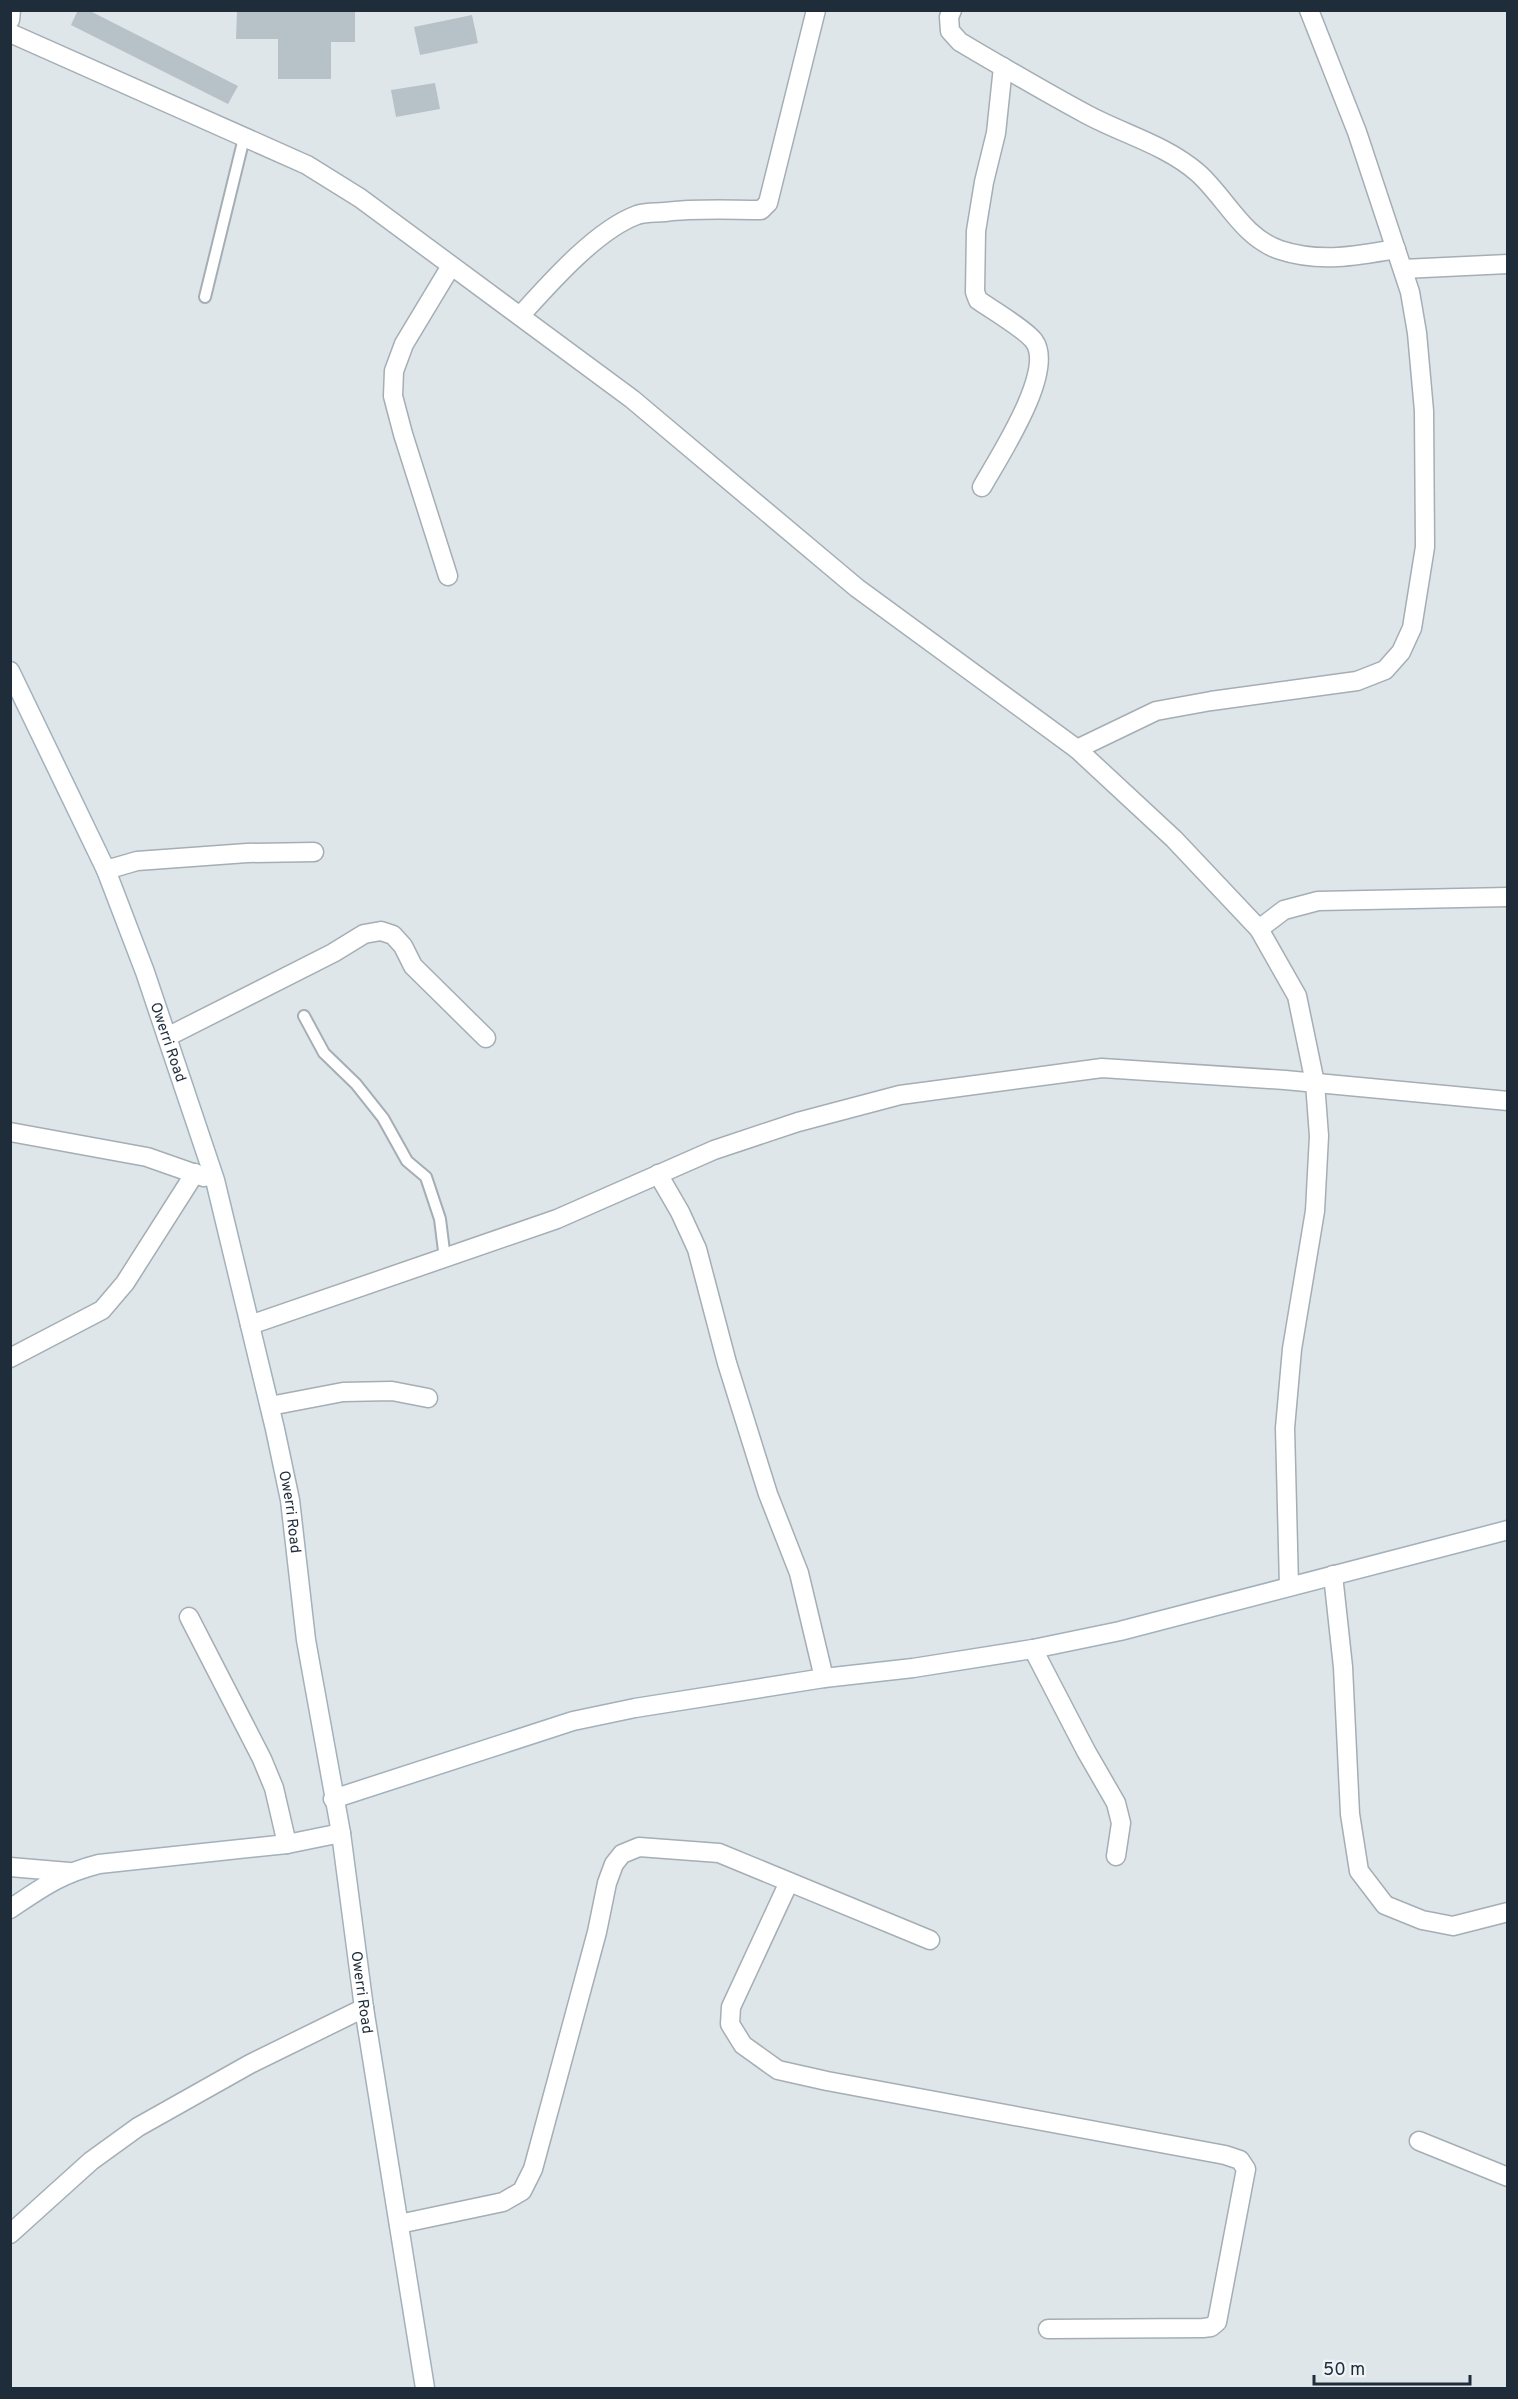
<svg xmlns="http://www.w3.org/2000/svg" width="1518" height="2399" viewBox="0 0 1518 2399" font-family="Overpass,sans-serif">
  <style>
    .building { fill: #b7c1c8 }
    .lines { fill: none; stroke-linecap: round; stroke-linejoin: round }
    .lane-casing { stroke: #a5aeb5; stroke-width: 14 }
    .street-casing { stroke: #a5aeb5; stroke-width: 21 }
    .secondary-casing { stroke: #a2b1bc; stroke-width: 21 }
    .lane { stroke: #fff; stroke-width: 10 }
    .street { stroke: #fff; stroke-width: 18 }
    .secondary { stroke: #fff; stroke-width: 18 }
    .labels { text-anchor: middle; stroke-width: 5; stroke-linejoin: round; paint-order: stroke }
    .street-label { font-size: 15px; fill: #1f2c3a; stroke: #eff5f7 }
  </style>
  <rect width="100%" height="100%" fill="#dee6ea"/>
  <g class="building">
    <path d="M78 10H88L238 86 228 104 71 25Z"/>
    <path d="M237 10H355V42H331V79H278V39H236Z"/>
    <path d="M472 15 478 43 420 55 414 27Z"/>
    <path d="M435 83 440 109 396 117 391 90Z"/>
  </g>
  <g class="lines">
    <defs>
      <g id="lane">
        <path d="M205 297 244 138"/>
        <path d="M304 1016 324 1053 356 1084 383 1118 407 1161 426 1177 440 1219 445 1259"/>
      </g>
      <g id="street">
        <path d="M952 10 949 17 950 31 960 42C1001 66 1043 91 1086 114 1123 134 1166 145 1198 173 1226 198 1243 238 1280 250 1319 263 1357 256 1396 249"/>
        <path d="M10 33 307 165 360 198 632 399 857 588 1077 749 1174 839 1259 929 1297 996 1315 1083 1319 1136 1315 1211 1292 1349 1285 1428 1289 1586"/>
        <path d="M1403 269 1508 264"/>
        <path d="M520 316C549 284 596 230 637 215 646 212 656 213 665 212 697 208 729 210 761 210L768 203 816 10"/>
        <path d="M982 487C998 458 1056 371 1034 341 1025 329 991 309 978 300L975 292 976 231 984 182 996 133 1003 67"/>
        <path d="M448 576 403 434 393 396 394 371 404 344 451 266"/>
        <path d="M1077 749 1156 711 1211 701 1357 681 1385 670 1401 652 1412 628 1425 547 1424 411 1417 333 1410 292 1357 132 1309 10"/>
        <path d="M106 870 137 861 247 853 314 852"/>
        <path d="M1259 929 1284 910 1318 901 1508 897"/>
        <path d="M167 1037 333 953 364 934 381 931 393 935 403 946 413 966 486 1038"/>
        <path d="M10 1132 147 1157 204 1177"/>
        <path d="M658 1174 680 1212 697 1249 727 1363 768 1494 799 1573 824 1678"/>
        <path d="M250 1325 557 1219 714 1150 798 1122 900 1095 1102 1068 1285 1080 1508 1101"/>
        <path d="M10 1358 102 1310 125 1283 195 1173"/>
        <path d="M270 1406 343 1392 392 1391 428 1398"/>
        <path d="M1333 1575 1343 1667 1350 1814 1359 1871 1385 1905 1422 1920 1453 1926 1508 1912"/>
        <path d="M189 1617 262 1759 274 1788 287 1844"/>
        <path d="M1033 1649 1086 1751 1116 1803 1121 1823 1116 1856"/>
        <path d="M10 1867 69 1872"/>
        <path d="M789 1882 731 2007 730 2024 743 2045 778 2070 827 2081 1225 2155 1240 2160 1246 2169 1217 2322 1211 2327 1203 2328 1048 2329"/>
        <path d="M1419 2141 1508 2177"/>
        <path d="M399 2224 503 2202 522 2191 533 2169 597 1932 607 1883 614 1864 622 1854 639 1847 719 1853 930 1940"/>
        <path d="M10 2234 91 2161 138 2127 250 2064 364 2008"/>
      </g>
      <g id="secondary">
        <path d="M10 20 11 10"/>
        <path id="s1" d="M10 671 106 870 145 972 215 1180 275 1429 290 1500 306 1640 341 1833 364 2008 425 2388"/>
        <path d="M333 1799 573 1721 635 1708 824 1678 913 1668 1033 1649 1120 1631 1508 1530"/>
        <path d="M10 1909C43 1887 60 1874 99 1864L287 1844 341 1833"/>
      </g>
    </defs>
    <use href="#lane" class="lane-casing"/>
    <use href="#street" class="street-casing"/>
    <use href="#secondary" class="secondary-casing"/>
    <use href="#lane" class="lane"/>
    <use href="#street" class="street"/>
    <use href="#secondary" class="secondary"/>
  </g>
  <g class="labels">
    <g class="street-label">
      <text dy="5" stroke="none"><textPath href="#s1" startOffset="404">Owerri Road</textPath></text>
      <text dy="5" stroke="none"><textPath href="#s1" startOffset="890">Owerri Road</textPath></text>
      <text dy="5" stroke="none"><textPath href="#s1" startOffset="1376">Owerri Road</textPath></text>
    </g>
  </g>
  <rect width="1518" height="2399" fill="none" stroke="#1f2c3a" stroke-width="24"/>
  <path d="M1314 2375v9h156v-9" fill="none" stroke="#1f2c3a" stroke-width="3"/>
  <text x="1323" y="2375" font-size="18" fill="#1f2c3a" stroke="#eff5f7" stroke-width="4.5" paint-order="stroke">50 m</text>
</svg>
